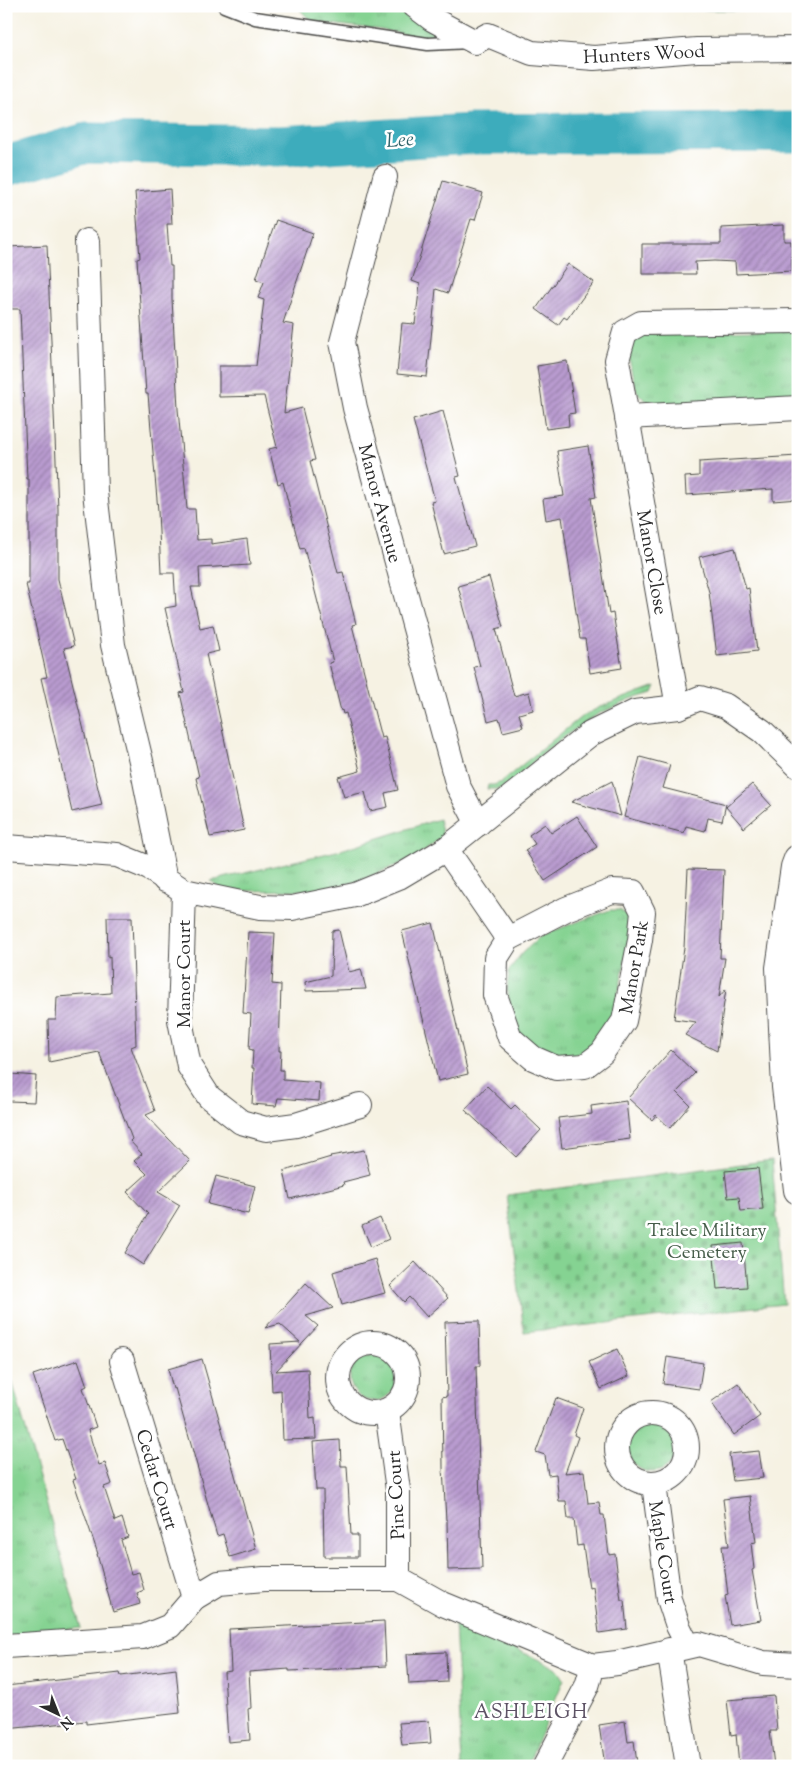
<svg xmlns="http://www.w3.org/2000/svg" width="804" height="1772" viewBox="0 0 804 1772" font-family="'Sorts Mill Goudy',serif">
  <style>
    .grass { fill: url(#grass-tufts); stroke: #587f5e }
    .cemetery { fill: url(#cemetery-stones); stroke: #587f5e }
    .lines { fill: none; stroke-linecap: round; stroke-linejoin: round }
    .river { stroke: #3eacbc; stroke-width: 41 }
    .building { fill: url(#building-hatch) }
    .service-casing { stroke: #494947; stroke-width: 15 }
    .minor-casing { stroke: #494947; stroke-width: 26 }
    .secondary-casing { stroke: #494947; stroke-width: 30 }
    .service { stroke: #fff; stroke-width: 12 }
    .minor { stroke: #fff; stroke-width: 24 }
    .secondary { stroke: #fff; stroke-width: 28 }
    .labels { text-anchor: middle; stroke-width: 5; stroke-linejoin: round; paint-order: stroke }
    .street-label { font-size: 19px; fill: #2b2b2b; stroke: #fff }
    .park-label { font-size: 19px; fill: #465d4a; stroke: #fff }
    .water-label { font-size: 20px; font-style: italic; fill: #34656c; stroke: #fff }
    .neighbourhood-label { font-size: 20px; letter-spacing: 1px; fill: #5d5265; stroke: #fff }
  </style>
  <defs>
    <pattern id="grass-tufts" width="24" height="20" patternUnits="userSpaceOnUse" patternTransform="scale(1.25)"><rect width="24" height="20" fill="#85d392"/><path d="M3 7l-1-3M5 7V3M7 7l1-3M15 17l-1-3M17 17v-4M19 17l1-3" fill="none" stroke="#73b57e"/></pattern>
    <pattern id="cemetery-stones" width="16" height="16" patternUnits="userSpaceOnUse" patternTransform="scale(1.25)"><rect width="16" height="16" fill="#85d392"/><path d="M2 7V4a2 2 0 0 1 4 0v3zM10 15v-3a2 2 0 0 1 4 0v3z" fill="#73b57e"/></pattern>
    <pattern id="building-hatch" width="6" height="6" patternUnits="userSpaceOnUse" patternTransform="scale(1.25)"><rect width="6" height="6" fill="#b99bd0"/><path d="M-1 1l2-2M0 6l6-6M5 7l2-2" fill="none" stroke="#977fa9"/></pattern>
  </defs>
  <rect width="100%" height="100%" fill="#fff"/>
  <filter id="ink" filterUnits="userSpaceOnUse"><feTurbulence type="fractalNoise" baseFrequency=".02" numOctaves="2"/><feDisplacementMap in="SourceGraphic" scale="10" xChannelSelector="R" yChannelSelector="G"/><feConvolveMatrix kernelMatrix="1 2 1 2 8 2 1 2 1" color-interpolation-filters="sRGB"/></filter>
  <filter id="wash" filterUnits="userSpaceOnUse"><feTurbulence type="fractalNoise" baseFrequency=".0096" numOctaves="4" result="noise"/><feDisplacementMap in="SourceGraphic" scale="20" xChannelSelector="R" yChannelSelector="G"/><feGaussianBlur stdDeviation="1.12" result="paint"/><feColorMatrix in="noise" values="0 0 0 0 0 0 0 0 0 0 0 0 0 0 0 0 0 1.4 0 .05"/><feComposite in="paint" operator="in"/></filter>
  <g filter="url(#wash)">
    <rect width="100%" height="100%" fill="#f6f2e3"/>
    <g class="grass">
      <path d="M296 6H401L439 28 440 37 436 40 376 29 312 22Z"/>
      <path d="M646 6H798V11L650 9Z"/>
      <path d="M798 330V397L663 407C654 404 645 402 639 394 634 389 628 356 629 348 631 341 635 338 641 334Z"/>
      <path d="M656 686 653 693 633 699 598 714 571 732 544 752 515 779 500 789H487L488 785H494L501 782 581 717 600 707Z"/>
      <path d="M439 819 443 836 416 857 357 882 312 890 235 891 222 890 211 881 341 850Z"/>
      <path d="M610 910H620L628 916 631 933 611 1028 589 1050 564 1058 528 1045 516 1031 507 991 509 970 522 953 542 935Z"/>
      <circle cx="373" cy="1378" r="23"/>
      <path d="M11 1377 81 1628 6 1636V1380Z"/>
      <circle cx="652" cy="1448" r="24"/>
      <path d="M455 1622 557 1668 564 1679 527 1766H462Z"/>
    </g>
    <path class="cemetery" d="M772 1160 784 1304 524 1332 507 1195Z"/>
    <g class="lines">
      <path class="river" d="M6 166 87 143 280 146 471 134 798 132"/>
    </g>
    <g id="blocks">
      <g class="building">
        <path d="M443 181 483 193 475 220 471 219 448 293 436 289 427 377 397 374 402 323 415 324 420 284 412 281Z"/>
        <path d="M170 189 172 224H167L170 266H172V299L178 409 187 509H195L197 540 211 539V544L247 539 250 565 199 568 200 587H191L200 628 213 625 219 651 206 654 244 830 210 837 196 778 199 777 180 693 184 692 165 608 176 606 174 573H161L158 511 148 394H146L137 259 140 258 135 192Z"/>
        <path d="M276 220 313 233 283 323 294 325 284 413 302 408 315 460 310 461 338 573 343 572 356 624 352 625 381 738 385 737 398 790 385 793 388 807 370 811 365 792 344 797 338 777 360 771 346 713 343 714 342 710 341 711 329 663 333 662 304 548 300 549 283 482 278 484 269 449 277 447 264 396 219 397V366H256L264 300 258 298 264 282 256 279Z"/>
        <path d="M784 225V241H791L792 271 736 274 735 262 714 261 695 262 696 274H642V244H721V228Z"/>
        <path d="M47 245 58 509V579L74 646 64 648 102 805 72 812 41 678 47 677 26 584H29V479H27L20 309H11L8 247Z"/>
        <path d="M568 264 594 282 567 319 564 317 558 325 536 309Z"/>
        <path d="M567 361 575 413 568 414 569 426 546 429 537 366Z"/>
        <path d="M443 411 460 476 456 477 475 546 444 554 431 502 435 501 413 420Z"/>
        <path d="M588 446 596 497 591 498 609 614 613 613 622 668 590 673 585 639H580L562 517 546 520 543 499 564 496 557 451Z"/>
        <path d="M798 456V499L773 501V489L686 495 685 477 699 476V462Z"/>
        <path d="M735 548 746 589 749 588 757 651 717 656 709 592 699 557Z"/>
        <path d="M489 577 503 627 496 629 514 696 529 692 533 710 519 714 523 727 503 732 499 718 488 721 474 667 480 666 458 586Z"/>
        <path d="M640 757 670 765 663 788 726 804 722 821 708 818 705 831 686 826 684 833 624 817Z"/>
        <path d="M612 781 621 816 571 802Z"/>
        <path d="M752 784 771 805 744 828 726 807Z"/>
        <path d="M577 816 597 847 545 881 525 850 535 844 529 835 545 824 551 833Z"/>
        <path d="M688 869 724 870 720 958H725L719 997 726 989 717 1051 685 1035 696 1022 674 1019 684 948Z"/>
        <path d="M107 917H132L136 1045 131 1047 155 1111 146 1115 190 1161 158 1192 180 1205 143 1265 125 1253 148 1214 127 1192 147 1174 134 1161 142 1154 130 1141 132 1139 99 1052 49 1062 48 1020H56L57 997 111 993 110 957 108 958Z"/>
        <path d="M433 923 468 1074 438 1081 402 931Z"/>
        <path d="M339 930 349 972 361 969 366 989 306 991 305 982 331 976 332 931Z"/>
        <path d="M248 932 275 933 272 984 281 985 279 1051H281L280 1070H283V1080L320 1083 319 1101 278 1098 276 1106 252 1104 254 1068H252L253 1050 249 1049 251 1014 243 1013Z"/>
        <path d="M671 1050 695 1073 677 1092 690 1105 670 1128 656 1115 652 1120 628 1098Z"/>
        <path d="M11 1074 36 1076 34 1102 9 1101Z"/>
        <path d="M487 1086 511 1109 515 1105 541 1130 516 1157 465 1110Z"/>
        <path d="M626 1101 630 1139 562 1148 558 1118 592 1114 591 1106Z"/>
        <path d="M364 1150 370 1175 343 1182 344 1185 290 1199 284 1171 331 1157 330 1156Z"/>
        <path d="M758 1168 763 1209 741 1211 739 1197 728 1198 725 1171Z"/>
        <path d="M216 1176 255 1186 248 1214 208 1204Z"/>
        <path d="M380 1218 389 1239 371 1247 362 1226Z"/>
        <path d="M743 1243 747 1287 717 1289 713 1246Z"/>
        <path d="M375 1259 385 1293 342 1305 333 1272Z"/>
        <path d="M415 1262 448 1298 427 1317 409 1297 404 1302 390 1286Z"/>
        <path d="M306 1283 333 1308 306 1316 318 1326 276 1371 308 1369 310 1419 315 1418 316 1439 283 1440 281 1390 272 1391 270 1344 300 1342 280 1324 265 1328Z"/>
        <path d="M479 1321 480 1366H476L482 1569 448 1570 447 1520H446L443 1468 442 1397 447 1396 445 1322Z"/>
        <path d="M617 1349 629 1376 601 1389 589 1362Z"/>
        <path d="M667 1357 703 1363 699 1389 663 1384Z"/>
        <path d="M202 1359 256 1549 230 1557 223 1534 217 1536 175 1388 173 1389 168 1369Z"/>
        <path d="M78 1360 87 1386 83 1388 96 1427 88 1430 99 1465 105 1463 112 1484 104 1487 115 1521 122 1518 128 1537 121 1540 131 1574 139 1572 144 1590 137 1593 140 1604 113 1612 97 1554H98L73 1480 76 1479 62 1439 55 1441 33 1375Z"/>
        <path d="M738 1383 760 1416 734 1435 711 1402Z"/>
        <path d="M556 1398 583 1408 574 1435 578 1437 565 1473 584 1471 588 1503 599 1502 601 1515H604L609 1555 615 1554 621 1600H624L627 1629 599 1633 593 1587 589 1588 583 1545 577 1546 574 1519H568L566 1501H559L556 1474 548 1475 545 1455 536 1452Z"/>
        <path d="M340 1440 341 1466H347L351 1535H358V1557H324L323 1490H316L313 1442Z"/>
        <path d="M759 1451 763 1478 733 1481 729 1454Z"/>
        <path d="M750 1496 756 1542 751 1543 754 1569 752 1570 761 1620 730 1625 725 1596 728 1595 722 1546H729L723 1499Z"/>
        <path d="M384 1621 386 1666 316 1670 289 1671V1669L249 1672 251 1708 248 1709 250 1740 228 1742 224 1672 231 1671 229 1629Z"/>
        <path d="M446 1652 447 1682 409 1684 407 1654Z"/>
        <path d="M176 1669 180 1713 86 1724V1721L6 1729V1686L120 1673 121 1676Z"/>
        <path d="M774 1696 777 1731H770L774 1766H739L736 1734 731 1735 727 1700Z"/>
        <path d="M429 1721 431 1743 402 1745 399 1723Z"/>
        <path d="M625 1721 628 1742 634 1741 637 1763 605 1766 599 1725Z"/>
      </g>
    </g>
  </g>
  <g filter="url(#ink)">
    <use href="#blocks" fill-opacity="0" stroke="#494947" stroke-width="1"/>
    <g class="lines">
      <defs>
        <path id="service" d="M224 6 255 18 428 44 470 42"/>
        <g id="minor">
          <path d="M415 6 432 19 475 42 488 35 532 53 594 58 697 50 798 49"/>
          <path d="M385 177 342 342 355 408 458 786 478 824"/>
          <path d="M87 241 95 492 113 645 141 761 165 880"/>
          <path d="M627 417 798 408"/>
          <path d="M678 707 617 360 625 332 641 323 798 321"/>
          <path d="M6 847 117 855 149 868 184 891 260 907 292 908 355 895 399 877 446 849 590 734 635 712 678 707 700 698 726 706 762 731 798 766"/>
          <path d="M446 849 508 939 496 958 495 995 510 1038 533 1058 556 1068 585 1066 602 1053 624 1021 640 940 643 912 633 892 612 891 566 909 508 939"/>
          <path d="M184 891 180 1020 189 1066 209 1097 241 1122 266 1129 296 1125 360 1105"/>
          <circle cx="373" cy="1378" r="35"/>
          <path d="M122 1361 194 1598"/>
          <path d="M387 1411 398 1490V1579"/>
          <circle cx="652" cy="1448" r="35"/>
          <path d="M654 1484 669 1599 678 1626 688 1646"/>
          <path d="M6 1646 143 1637 170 1626 194 1598 219 1583 264 1579H398L443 1604 593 1666"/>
          <path d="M669 1650 688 1766"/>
          <path d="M545 1766 587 1686 593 1666 617 1663 699 1644 763 1663 798 1665"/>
        </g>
        <path id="secondary" d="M798 859 795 867 780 968 786 1087 798 1190"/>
      </defs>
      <use href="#service" class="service-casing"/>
      <use href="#minor" class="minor-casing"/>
      <use href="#secondary" class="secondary-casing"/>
      <use href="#service" class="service"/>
      <use href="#minor" class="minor"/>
      <use href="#secondary" class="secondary"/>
    </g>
  </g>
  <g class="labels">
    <g class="street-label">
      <text transform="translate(644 53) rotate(-3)" y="7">Hunters Wood</text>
      <text transform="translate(381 503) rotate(75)" y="7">Manor Avenue</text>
      <text transform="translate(653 562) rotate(80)" y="7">Manor Close</text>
      <text transform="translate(633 967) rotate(-80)" y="7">Manor Park</text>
      <text transform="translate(183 974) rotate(-90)" y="7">Manor Court</text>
      <text transform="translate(158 1479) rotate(73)" y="7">Cedar Court</text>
      <text transform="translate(395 1495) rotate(-93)" y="7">Pine Court</text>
      <text transform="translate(664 1552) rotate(81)" y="7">Maple Court</text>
    </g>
    <g class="park-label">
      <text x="707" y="1236">Tralee Military<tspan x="707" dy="22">Cemetery</tspan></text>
    </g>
    <g class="water-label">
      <text transform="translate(400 139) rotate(-4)" y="7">Lee</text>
    </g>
    <g class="neighbourhood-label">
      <text x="531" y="1718">ASHLEIGH</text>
    </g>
  </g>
  <rect width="804" height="1772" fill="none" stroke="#fff" stroke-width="25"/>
  <g transform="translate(58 1714) rotate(137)" stroke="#ffffff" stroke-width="4" paint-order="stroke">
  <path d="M0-4L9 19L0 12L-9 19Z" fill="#2b2b2b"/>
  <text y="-8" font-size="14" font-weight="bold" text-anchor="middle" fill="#2b2b2b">N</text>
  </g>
</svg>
